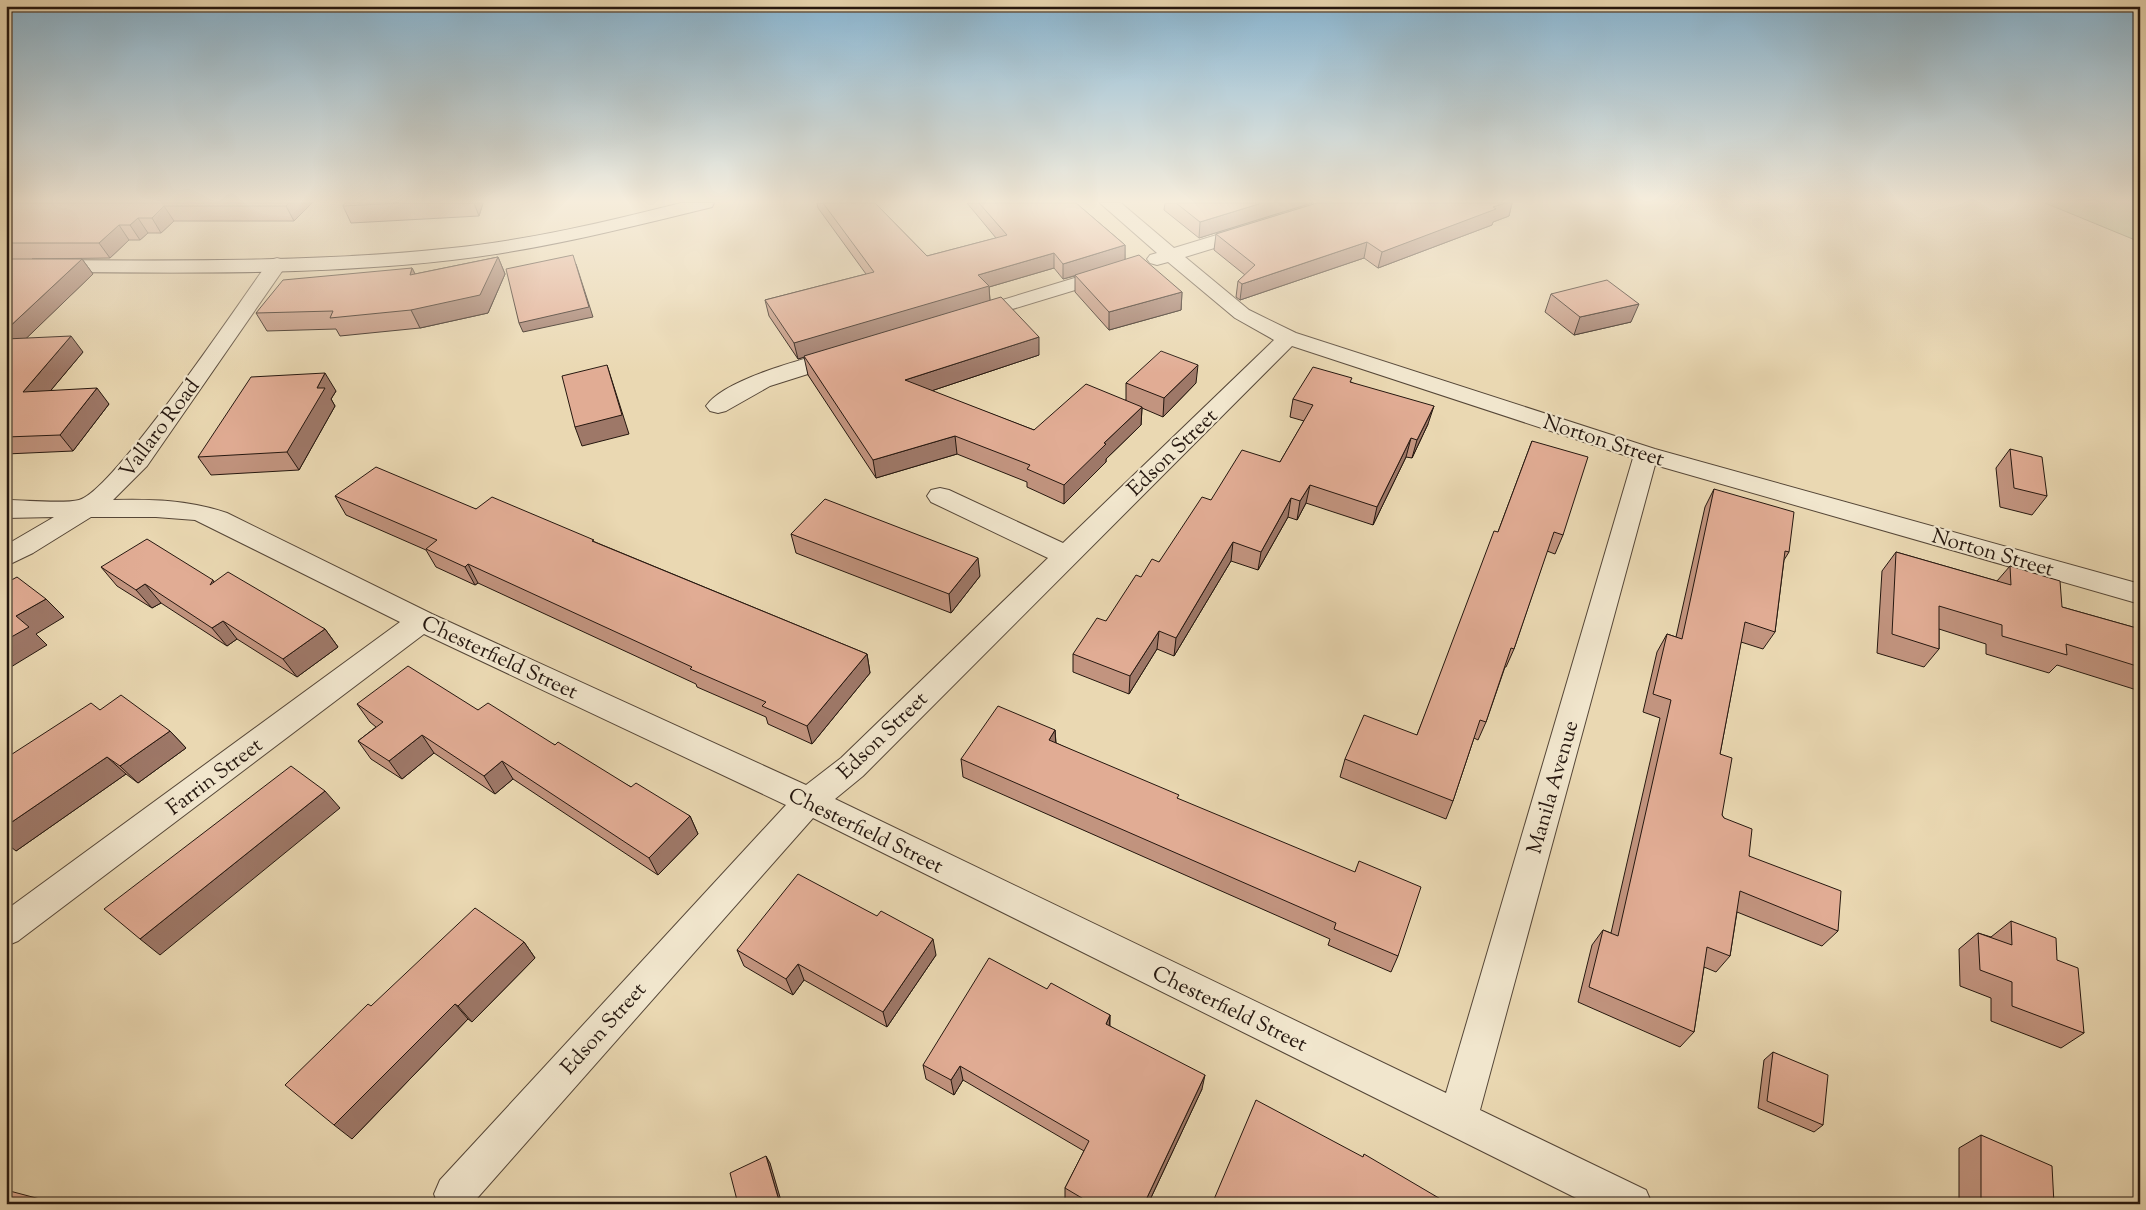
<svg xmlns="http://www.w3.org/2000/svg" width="2146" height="1210" viewBox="0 0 2146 1210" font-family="'Sorts Mill Goudy',serif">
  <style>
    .green { fill: #b4bf8e; stroke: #6c6b4e }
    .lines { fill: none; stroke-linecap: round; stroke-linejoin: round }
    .street-casing { stroke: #564738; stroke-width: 2 }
    .secondary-casing { stroke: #25170f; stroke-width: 2 }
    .street { fill: #f1e6cd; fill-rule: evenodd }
    .secondary { fill: #f1e6cd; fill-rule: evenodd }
    .wall { fill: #c2947f; stroke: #25170f }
    .shaded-wall { fill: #9e7868; stroke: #25170f }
    .building { fill: #e1ac94; stroke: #25170f }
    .labels { text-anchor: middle; stroke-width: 4.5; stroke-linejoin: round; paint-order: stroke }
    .street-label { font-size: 21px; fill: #25170f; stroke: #f1e6cd }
  </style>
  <rect width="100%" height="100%" fill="#ead8b2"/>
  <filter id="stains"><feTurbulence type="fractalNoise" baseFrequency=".004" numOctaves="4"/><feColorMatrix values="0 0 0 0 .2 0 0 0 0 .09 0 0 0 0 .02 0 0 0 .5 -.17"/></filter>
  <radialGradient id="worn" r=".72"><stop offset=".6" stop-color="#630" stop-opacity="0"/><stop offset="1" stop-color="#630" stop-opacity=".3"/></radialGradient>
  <path class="green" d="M2045 203H2140V242Z"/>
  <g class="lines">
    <defs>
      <g id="street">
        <path d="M1100 203H1121L1174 248 1243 227H1257L1260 231 1257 235 1185 257 1249 310 1296 333 1655 449 2140 584V604L1655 465 1480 1110 1646 1190 1652 1204H1588L813 818 472 1204H438L434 1194 440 1180 786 805 424 634 18 941 6 946V910L400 622 195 520 156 517H91L33 553 6 566V545L54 517 6 518V500C25 500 63 504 79 500 113 492 242 298 270 260L277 258 284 260 287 264 147 466 113 500C152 499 189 500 227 513L432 614 806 785 841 758 1048 558 931 502 927 496 931 490 940 488 949 490 1063 543 1274 340 1235 318 1168 262 1157 265 1150 263 1147 259 1150 255 1157 253ZM1292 346 1633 458 1446 1093 835 799 863 776Z"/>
        <path d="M1111 267 1118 269 1121 273 1118 277 973 321 966 319 962 315 966 311Z"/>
        <path d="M841 349 849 351 852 356 849 361 770 386 726 411 718 413 710 411 706 406C725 378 808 358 841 349Z"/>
      </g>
      <path id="secondary" d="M681 203H714L712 207C626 228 540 250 452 260 304 277 155 272 6 272V260C155 260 304 264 452 248 529 240 606 222 681 203Z"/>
    </defs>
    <use href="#street" class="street-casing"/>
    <use href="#secondary" class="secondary-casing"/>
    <use href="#street" class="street"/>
    <use href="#secondary" class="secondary"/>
  </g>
  <g class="wall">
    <path d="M6 203H312L294 221H174L161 233H148L140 240H129L110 258 32 259H82L93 274 26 338 83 352 51 390 109 404 73 451 6 454Z"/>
    <path d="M345 203H483L479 216 351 223 343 206Z"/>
    <path d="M817 203H875L927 256 996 238 967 203H1076L1125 245V260L1182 292 1181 310 1109 330 1075 292V276L1063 279 1054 268 989 287 990 301 1039 355 931 391 1034 430 1126 400V383H1196L1163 417 1142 408 1141 425 1106 459V462L1064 504 1027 487V482L957 454 876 478 808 375 804 357 798 359 769 316 765 300 866 274 818 208Z"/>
    <path d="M1165 203H1312L1199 238 1164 210Z"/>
    <path d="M1317 203H1512L1509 216 1493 222 1492 225 1378 268 1364 258 1240 300 1236 297 1238 281 1245 275 1214 250 1216 234Z"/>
    <path d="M498 257 505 274 488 313 420 328 340 336 336 329 267 331 256 313 412 268 415 274Z"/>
    <path d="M1551 294 1631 322 1574 335 1545 312Z"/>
    <path d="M1351 382 1428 424 1412 458 1406 457 1373 525 1306 503 1297 520 1288 517 1258 570 1231 561 1174 656 1157 649 1129 694 1073 672V654L1106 621 1141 577 1159 562 1211 500 1280 462 1304 421 1290 417 1293 399Z"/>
    <path d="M336 391 331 399 335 406 299 470 211 475 198 457Z"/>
    <path d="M1532 441 1563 535 1555 554 1547 551 1514 649 1506 667H1505L1486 722 1478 740 1474 738 1453 801 1446 819 1340 777 1345 759 1417 735 1498 532Z"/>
    <path d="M2010 449 2047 496 2032 515 2000 507 1996 468Z"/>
    <path d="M1714 489 1789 552 1784 560 1775 632 1763 649 1741 642 1720 754 1722 815 1724 818 1749 856 1838 931 1822 946 1737 912 1730 956 1716 972 1704 967 1694 1032 1680 1047 1578 1002 1592 945 1603 930 1611 933 1660 718 1643 712 1657 652 1667 634 1676 637 1705 507Z"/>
    <path d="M335 496 476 509 595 542 867 654 870 673 812 744 768 724 766 717 697 687 696 684 478 583 475 585 436 567 426 550 346 515Z"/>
    <path d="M791 534 980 576 951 613 796 553Z"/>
    <path d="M1896 552 1997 581 2010 566 2062 607 2140 629V691L2057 665 2049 673 1986 654V644L1939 629V649L1924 667 1877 653 1882 571Z"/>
    <path d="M101 567 213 580 214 582 325 629 338 647 297 677 237 639 227 646 161 603 152 608 117 586Z"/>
    <path d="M357 704 478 710 555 745 631 787 690 816 698 834 658 875 513 779 495 794 434 753 402 779 371 759 358 741 376 727 370 722Z"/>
    <path d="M100 710 170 731 186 748 138 783 126 774 16 851Z"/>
    <path d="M1055 730 1056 743 1178 799 1398 956 1391 972 1328 945 1330 939 963 777 961 759Z"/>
    <path d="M2011 921 2057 960 2084 1033 2061 1048 1991 1021V998L1960 986 1959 949 1978 933 1991 937Z"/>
    <path d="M524 942 535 958 472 1022 468 1019 352 1139 371 1006Z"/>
    <path d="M737 950 936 955 887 1027 804 980 793 995 744 966Z"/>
    <path d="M1047 989 1110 1015V1026L1202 1089 1148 1204H1071L1065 1200V1188L1084 1151 963 1080 954 1095 926 1079 923 1065Z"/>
    <path d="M1773 1052 1823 1125 1814 1132 1758 1108 1764 1060Z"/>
    <path d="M1981 1135 2054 1204H1959V1148Z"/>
  </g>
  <g class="shaded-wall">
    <path d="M289 203H312L294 221 286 206Z"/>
    <path d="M474 203H483L479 216Z"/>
    <path d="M1262 203H1312L1199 238 1200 222Z"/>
    <path d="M1505 203H1512L1509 216 1493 222 1492 225 1378 268 1382 252 1493 207Z"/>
    <path d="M164 206 174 221 161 233 152 218Z"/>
    <path d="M138 218 148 233 140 240 130 225Z"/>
    <path d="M119 225 129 240 110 258 99 243Z"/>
    <path d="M1367 242 1364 258 1240 300 1242 284Z"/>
    <path d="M1125 245V261L1063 279V264Z"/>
    <path d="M1054 253V268L989 287 990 301 798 359 794 343 978 275Z"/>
    <path d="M498 257 505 274 488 313 420 328 411 310Z"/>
    <path d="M82 259 93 274 8 356 6 354V330Z"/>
    <path d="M576 264 593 317 523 332 519 323Z"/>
    <path d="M412 268 421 286 410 275Z"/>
    <path d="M1182 292 1181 310 1109 330V312Z"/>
    <path d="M1639 304 1631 322 1574 335 1580 317Z"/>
    <path d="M71 336 83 352 36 408 23 392Z"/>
    <path d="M1039 337V355L907 399 905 380Z"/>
    <path d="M607 365 629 434 582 446 575 427Z"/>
    <path d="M1198 365 1196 383 1163 417 1164 398Z"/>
    <path d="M325 373 336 391 331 399 335 406 299 470 287 452 317 388Z"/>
    <path d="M97 388 109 404 73 451 60 435Z"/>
    <path d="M1434 406 1428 424 1412 458 1417 440Z"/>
    <path d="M1142 407 1141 425 1106 459V462L1064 504V485L1104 443Z"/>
    <path d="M955 436 957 454 876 478 873 460Z"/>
    <path d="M1411 438 1406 457 1373 525 1377 507Z"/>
    <path d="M1310 485 1306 503 1297 520 1300 501Z"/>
    <path d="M1291 498 1288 517 1258 570 1261 552Z"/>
    <path d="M1233 542 1231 561 1174 656 1176 638Z"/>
    <path d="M978 558 980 576 951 613 949 594Z"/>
    <path d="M468 564 478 583 475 585 465 567Z"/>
    <path d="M145 584 161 603 152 608 136 590Z"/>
    <path d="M46 599 64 617 36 634 47 645 6 670V640L16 616Z"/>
    <path d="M223 621 237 639 227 646 212 628Z"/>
    <path d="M325 629 338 647 297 677 283 659Z"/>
    <path d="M1159 631 1157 649 1129 694 1130 676Z"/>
    <path d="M867 654 870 673 812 744 807 726Z"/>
    <path d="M1055 730 1056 747 1049 740Z"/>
    <path d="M170 731 186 748 138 783 120 766Z"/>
    <path d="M422 735 434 753 402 779 389 761Z"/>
    <path d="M107 757 126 774 16 851 6 843V826Z"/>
    <path d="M502 761 513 779 495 794 484 776Z"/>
    <path d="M325 791 340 808 160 955 140 939Z"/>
    <path d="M690 816 698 834 658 875 649 858Z"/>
    <path d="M933 939 936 955 887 1027 883 1012Z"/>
    <path d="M524 942 535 958 472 1022 458 1006Z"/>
    <path d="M798 964 804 980 793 995 786 979Z"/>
    <path d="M455 1004 468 1019 352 1139 334 1125Z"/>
    <path d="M1110 1015 1109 1030 1106 1024Z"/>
    <path d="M960 1066 963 1080 954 1095 951 1080Z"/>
    <path d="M1205 1075 1202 1089 1148 1204H1144Z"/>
    <path d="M766 1156 770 1163 782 1204H780Z"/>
  </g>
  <g class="building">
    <path d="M6 203H289L286 206H164L152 218H138L130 225H119L99 243H6Z"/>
    <path d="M345 203H399L343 206Z"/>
    <path d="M823 203H875L927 256 1007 235 979 203H1076L1125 245 1063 264 1054 253 978 275 989 286 794 343 765 300 874 272Z"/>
    <path d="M1176 203H1262L1200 222Z"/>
    <path d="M1317 203H1505L1493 207 1496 209 1382 252 1367 242 1242 284 1238 281 1255 265 1216 234Z"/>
    <path d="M573 255 589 307 519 323 506 269Z"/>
    <path d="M1139 255 1182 292 1109 312 1075 275Z"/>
    <path d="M498 257 480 295 411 310 330 318 333 311 256 313 283 280 412 268 410 275Z"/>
    <path d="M6 259H82L6 330Z"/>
    <path d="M1607 280 1639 304 1580 317 1551 294Z"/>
    <path d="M1001 297 1039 337 905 380 1034 430 1086 384 1142 407 1104 443 1106 444 1064 485 1027 469 1030 465 955 436 873 460 804 356Z"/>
    <path d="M71 336 23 392 97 388 60 435 6 437V339Z"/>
    <path d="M1161 351 1198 365 1164 398 1126 383Z"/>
    <path d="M607 365 622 415 575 427 562 376Z"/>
    <path d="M1313 367 1352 378 1350 382 1434 406 1417 440 1411 438 1377 507 1310 485 1300 501 1291 498 1261 552 1233 542 1176 638 1159 631 1130 676 1073 654 1097 618 1106 621 1136 575 1141 577 1152 559 1159 562 1202 497 1211 500 1242 450 1280 462 1313 405 1293 399Z"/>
    <path d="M325 373 317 388H325L287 452 198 457 251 377Z"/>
    <path d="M1532 441 1588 457 1563 535 1554 532 1514 649 1511 648 1486 722 1480 720 1453 801 1345 759 1364 715 1417 735 1494 531 1498 532Z"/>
    <path d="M2010 449 2042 457 2047 496 2014 488Z"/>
    <path d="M376 467 476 509 492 497 594 540 592 541 867 654 807 726 762 706 766 702 690 669 692 667 468 564 465 567 426 549 437 540 335 496Z"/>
    <path d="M1714 489 1794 512 1789 552 1785 551 1775 632 1745 622 1720 754 1732 758 1722 815 1724 818 1752 829 1749 856 1841 891 1838 931 1740 891 1730 956 1707 947 1694 1032 1589 987 1603 930 1618 936 1671 700 1653 694 1667 634 1682 639Z"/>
    <path d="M825 499 978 558 949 594 791 534Z"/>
    <path d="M147 539 213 580 210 585 228 572 325 629 283 659 223 621 212 628 145 584 136 590 101 567Z"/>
    <path d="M1896 552 2011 585 2010 566 2060 581 2062 607 2140 629V667L2066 644 2067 655 2002 636V625L1939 606V649L1892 634Z"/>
    <path d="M17 577 46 599 16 616 29 627 6 640V583Z"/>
    <path d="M408 666 478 710 488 703 555 745 558 742 631 787 636 783 690 816 649 858 502 761 484 776 422 735 389 761 358 741 383 722 357 704Z"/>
    <path d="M121 695 170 731 120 766 107 757 6 826V758L91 703 100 710Z"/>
    <path d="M998 706 1055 730 1049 740 1179 795 1177 798 1355 872 1359 861 1421 887 1398 956 1334 929 1336 923 961 759Z"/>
    <path d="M291 766 325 791 140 939 104 909Z"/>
    <path d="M798 874 877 916 881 911 933 939 883 1012 798 964 786 979 737 950Z"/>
    <path d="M475 908 524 942 458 1006 455 1004 334 1125 285 1085 368 1004 371 1006Z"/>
    <path d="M2011 921 2056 938 2057 960 2078 968 2084 1033 2012 1006V982L1980 970 1978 933 2012 945Z"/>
    <path d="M989 958 1047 989 1051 983 1110 1015 1106 1024 1205 1075 1144 1204H1092L1065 1188 1089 1141 960 1066 951 1080 923 1065Z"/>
    <path d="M1773 1052 1828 1075 1823 1125 1767 1101Z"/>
    <path d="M1256 1100 1363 1157 1364 1154 1449 1204H1212Z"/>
    <path d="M1981 1135 2052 1166 2054 1204H1981Z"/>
    <path d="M766 1156 780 1204H738L730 1173Z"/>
    <path d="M6 1190 55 1203 54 1204H6Z"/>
  </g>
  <linearGradient id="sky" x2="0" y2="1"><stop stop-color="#88b6d3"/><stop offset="0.54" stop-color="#f6eddc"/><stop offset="1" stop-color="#f6eddc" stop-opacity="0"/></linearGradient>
  <rect width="2146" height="373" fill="url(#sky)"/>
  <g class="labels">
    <g class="street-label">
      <text transform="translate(159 428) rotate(-53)" y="7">Vallaro Road</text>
      <text transform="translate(1604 440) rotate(18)" y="7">Norton Street</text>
      <text transform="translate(1172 452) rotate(-44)" y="7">Edson Street</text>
      <text transform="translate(1993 552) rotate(16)" y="7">Norton Street</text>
      <text transform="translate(500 657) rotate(25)" y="7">Chesterfield Street</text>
      <text transform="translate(882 735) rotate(-44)" y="7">Edson Street</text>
      <text transform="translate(214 776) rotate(-37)" y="7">Farrin Street</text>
      <text transform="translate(1552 787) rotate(-74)" y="7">Manila Avenue</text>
      <text transform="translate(866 830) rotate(26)" y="7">Chesterfield Street</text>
      <text transform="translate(1230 1008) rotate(26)" y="7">Chesterfield Street</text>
      <text transform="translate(603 1028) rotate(-48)" y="7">Edson Street</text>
    </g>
  </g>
  <rect width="2146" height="1210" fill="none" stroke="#ead8b2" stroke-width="25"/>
  <rect x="8" y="8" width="2131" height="1195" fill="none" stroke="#25170f" stroke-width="2.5"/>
  <rect x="12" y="12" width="2121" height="1185" fill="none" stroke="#25170f"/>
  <rect width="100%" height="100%" filter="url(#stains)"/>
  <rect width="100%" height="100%" fill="url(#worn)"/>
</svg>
